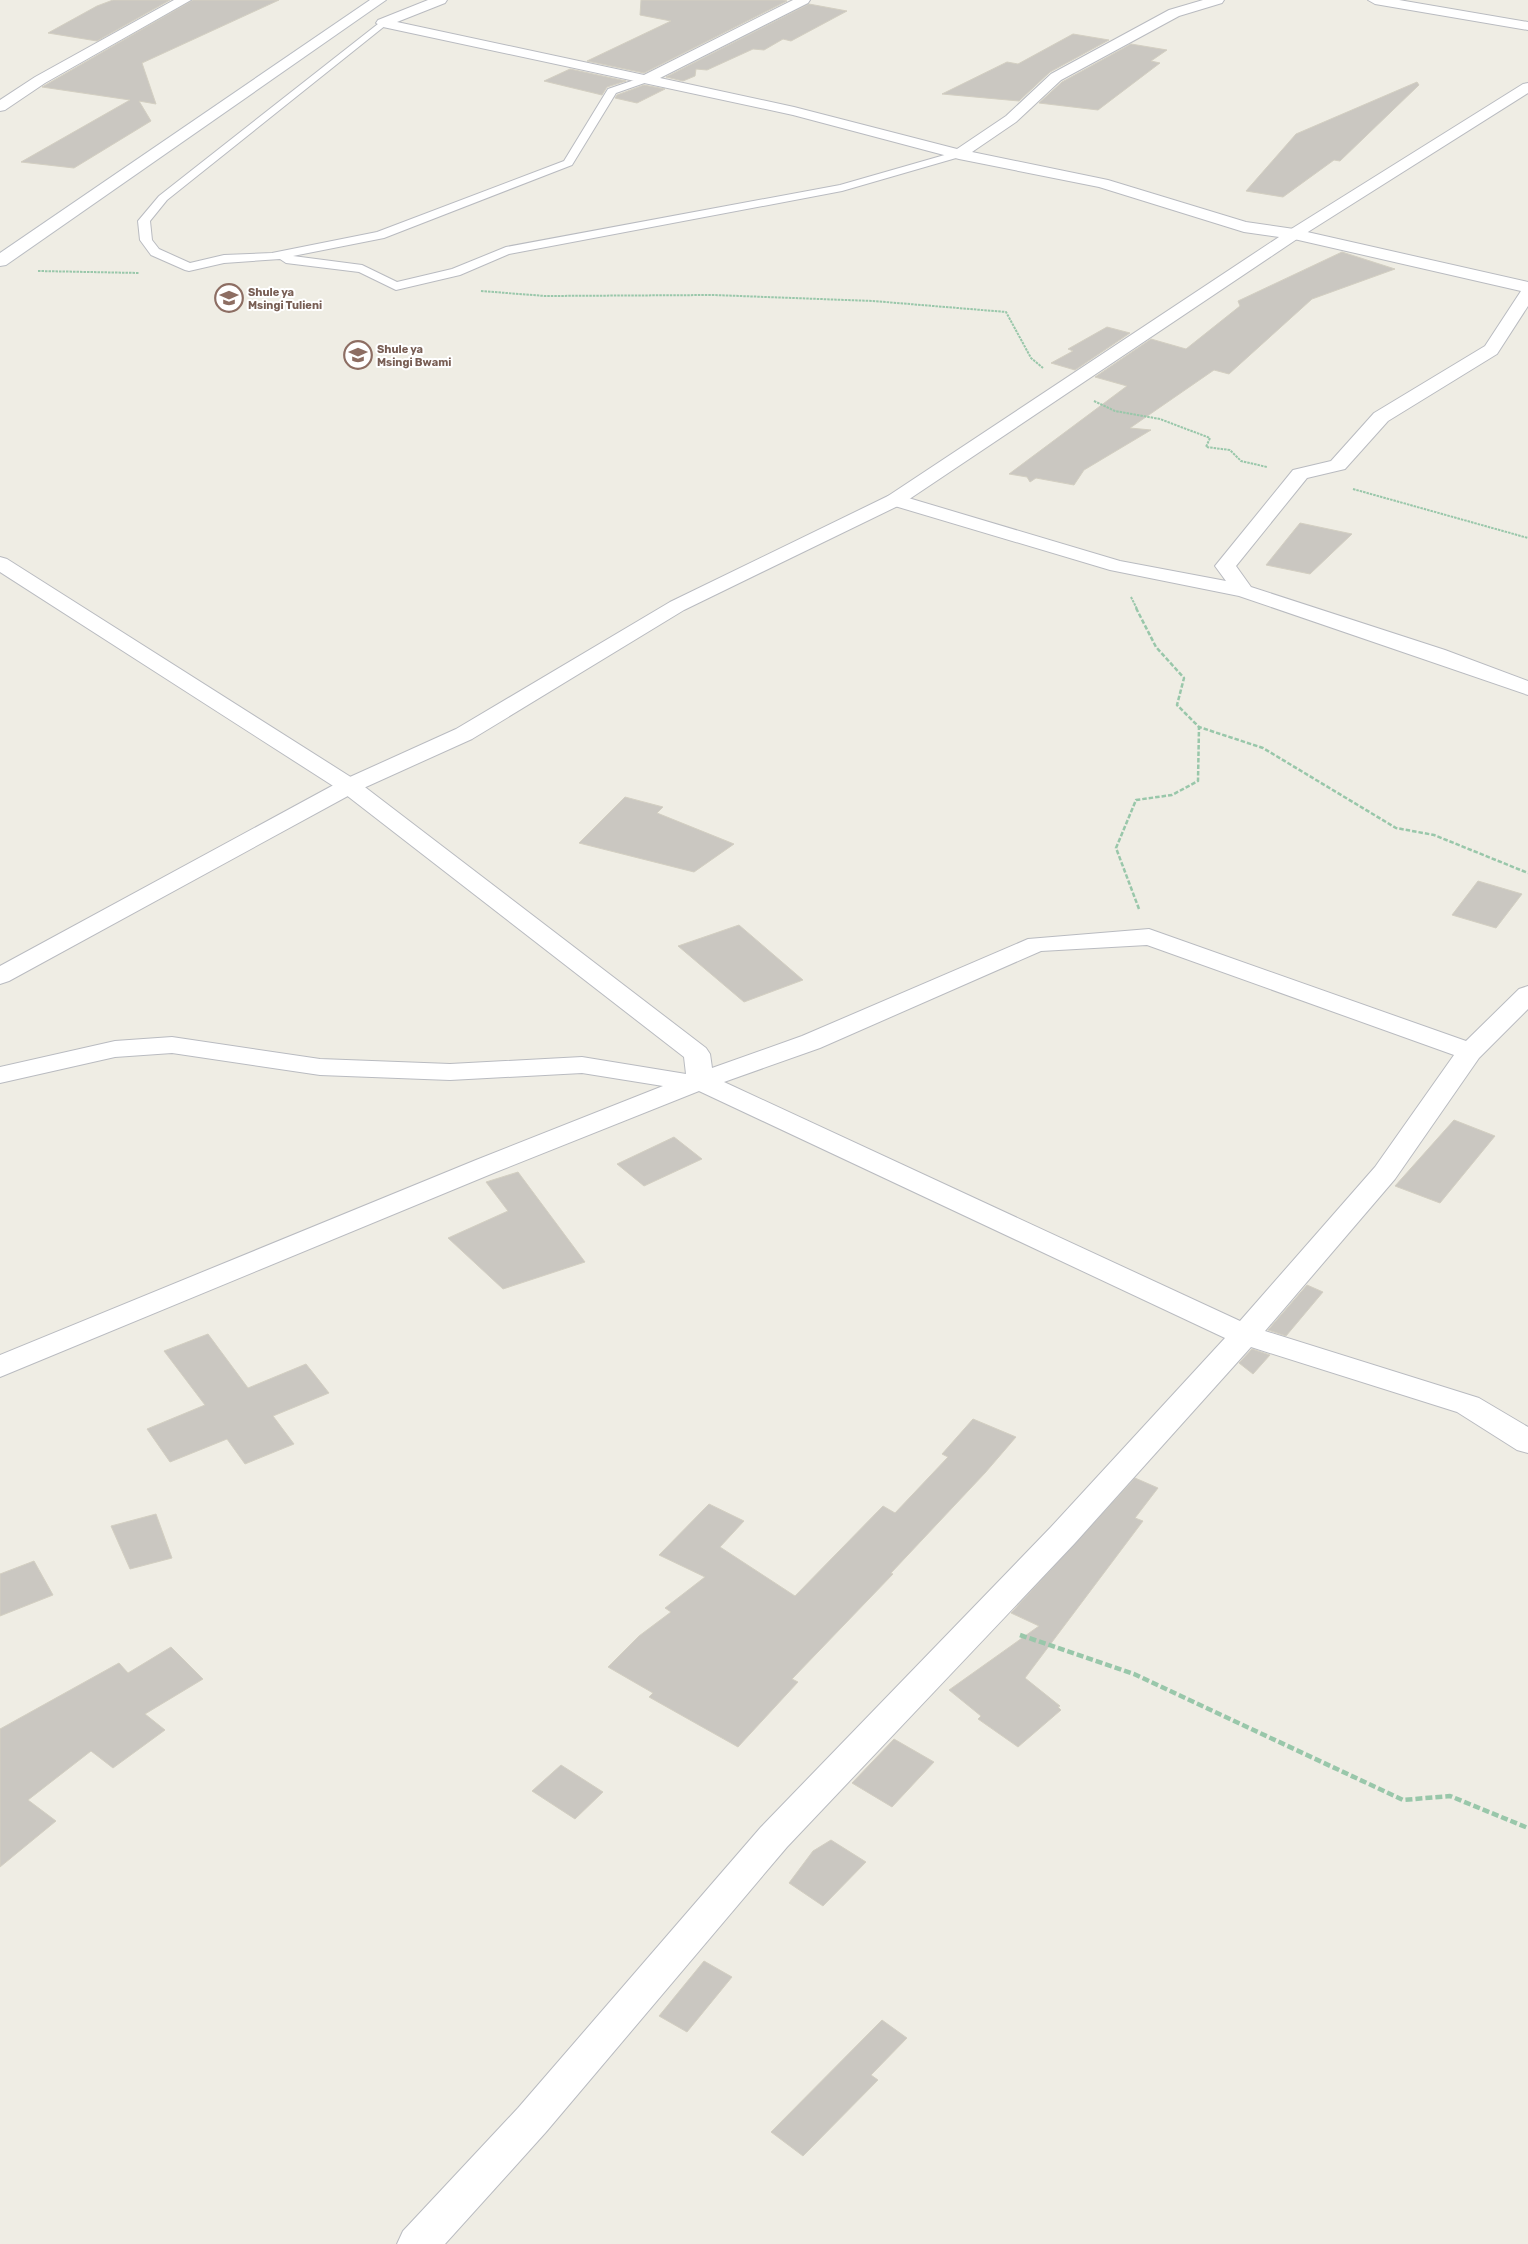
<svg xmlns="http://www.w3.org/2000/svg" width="1528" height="2244" viewBox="0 0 1528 2244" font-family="Rubik,sans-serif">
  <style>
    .building { fill: #cac7c1; stroke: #d3cfc2 }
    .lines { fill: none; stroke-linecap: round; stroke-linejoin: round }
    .service-casing { stroke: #b9bbc0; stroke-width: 2 }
    .minor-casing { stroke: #b9bbc0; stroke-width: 2 }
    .tertiary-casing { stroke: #b9bbc0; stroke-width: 2 }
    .secondary-casing { stroke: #b9bcc2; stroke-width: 2 }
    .path-far2 { stroke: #99c7aa; stroke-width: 2; stroke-dasharray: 2.5 1; stroke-linecap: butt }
    .path-far1 { stroke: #99c7aa; stroke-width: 2.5; stroke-dasharray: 4.5 2; stroke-linecap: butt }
    .path { stroke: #99c7aa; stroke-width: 4.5; stroke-dasharray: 7 3; stroke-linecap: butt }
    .service { fill: #fff; fill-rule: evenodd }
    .minor { fill: #fff; fill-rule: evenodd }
    .tertiary { fill: #fff; fill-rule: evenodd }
    .secondary { fill: #fff; fill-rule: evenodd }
    .labels { text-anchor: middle; stroke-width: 4; stroke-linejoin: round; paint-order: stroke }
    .far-education-label { font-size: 11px; font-weight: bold; fill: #785e54; stroke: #fff; text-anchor: start }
  </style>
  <rect width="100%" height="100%" fill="#efede4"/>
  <g class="building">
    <path d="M113 0H170L97 41 48 33 97 6Z"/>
    <path d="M193 0H279L142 63 156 104 139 101 151 121 74 168 21 162 130 100 42 87Z"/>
    <path d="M641 0H783L787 1 644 73 587 61 671 21 640 15Z"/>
    <path d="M809 4 847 11 791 41 783 39 764 50 753 49 707 70 696 69 695 76 683 81 666 77Z"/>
    <path d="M1073 34 1109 40 1050 72 1019 101 942 94 1007 62 1018 64Z"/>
    <path d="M1131 44 1167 50 1151 61 1160 63 1098 110 1039 103 1062 82Z"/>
    <path d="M570 69 626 81 607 87 602 95 544 81Z"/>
    <path d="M1417 82 1419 85 1340 161 1334 160 1283 197 1246 191 1296 134Z"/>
    <path d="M644 85 665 89 637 103 615 98 617 95Z"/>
    <path d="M1342 252 1395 269 1312 299 1229 374 1214 370 1130 428 1151 430 1084 470 1074 485 1036 478 1030 482 1027 477 1009 474 1127 386 1095 377 1151 339 1186 349 1240 306 1238 301Z"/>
    <path d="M1107 327 1130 333 1075 370 1051 363 1073 351 1068 349Z"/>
    <path d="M1300 523 1352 534 1310 574 1266 565Z"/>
    <path d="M625 797 663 807 657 813 734 844 694 872 579 843Z"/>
    <path d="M1478 881 1522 894 1496 928 1452 915Z"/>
    <path d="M739 925 803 980 744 1002 678 946Z"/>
    <path d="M1454 1120 1495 1136 1440 1203 1395 1186Z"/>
    <path d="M674 1137 702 1159 644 1186 617 1164Z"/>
    <path d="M518 1172 585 1262 503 1289 448 1238 508 1211 486 1182Z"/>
    <path d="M1307 1285 1323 1292 1286 1336 1268 1330Z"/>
    <path d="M208 1334 248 1388 306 1364 329 1393 273 1416 294 1444 245 1464 227 1439 170 1462 147 1429 205 1405 164 1351Z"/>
    <path d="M1252 1349 1270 1355 1253 1374 1239 1363Z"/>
    <path d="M973 1419 1016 1437 985 1473 891 1573 893 1574 792 1679 798 1682 738 1747 649 1697 653 1693 608 1667 639 1636 671 1612 665 1608 705 1577 659 1555 709 1504 744 1521 720 1547 795 1596 883 1506 895 1513 948 1457 942 1454Z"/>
    <path d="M1135 1478 1158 1488 1135 1518 1143 1521 1025 1678 1060 1706 1058 1707 1061 1710 1018 1747 978 1719 981 1716 949 1690 1039 1626 1011 1613Z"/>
    <path d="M156 1514 172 1558 130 1569 111 1526Z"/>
    <path d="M34 1561 53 1595 0 1616V1574Z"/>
    <path d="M171 1647 203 1679 145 1714 165 1730 113 1768 91 1751 28 1800 56 1821 0 1867V1729L119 1663 128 1673Z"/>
    <path d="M894 1739 934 1762 892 1807 852 1783Z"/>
    <path d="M561 1765 603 1792 575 1819 532 1791Z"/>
    <path d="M831 1840 866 1862 823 1906 789 1883 813 1851Z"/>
    <path d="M704 1961 732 1977 687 2032 659 2016Z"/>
    <path d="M882 2020 907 2038 871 2075 878 2080 803 2156 771 2132Z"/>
  </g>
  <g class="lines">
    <defs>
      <path id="service" d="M383 20 388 23 386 25 167 200 150 221 152 240 159 249 190 263 224 255 272 253 377 232 564 161 608 89 649 75 653 76V80L616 93 572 165 384 238 293 256 362 265 397 282 452 269 506 247 840 185 955 152 959 151 965 154 963 156 842 191 509 254 460 275 396 290 359 272 286 263 280 259 224 263 189 271 185 270 151 255 140 240 138 221 159 196Z"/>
      <g id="minor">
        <path d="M174 0H191L45 83 5 110 0 111V100L35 77Z"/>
        <path d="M428 0H447L445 3 397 22 644 75 793 0H810L808 3 660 78 794 107 957 149 1006 116 1051 74 1169 10 1203 0H1224L1222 3 1179 16 1061 80 1016 122 972 152 1108 180 1246 222 1294 229 1528 282V306L1497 354 1388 421 1345 469 1307 478 1236 566 1251 587 1445 650 1528 681V695L1239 596 1110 570 888 504 885 500 888 496 895 494 1120 561 1226 581 1215 566 1293 470 1331 461 1374 413 1485 346 1521 291 1294 239 1244 232 1099 187 959 159 793 115 383 27 376 23 378 20Z"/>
        <path d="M1368 0H1399L1528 22V30L1375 4Z"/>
        <path d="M0 557 7 559 357 781 706 1048 710 1054 712 1068 802 1036 1028 939 1149 929 1466 1041 1519 989 1528 986V1009L1479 1058 1395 1179 1265 1331 1479 1398 1528 1427V1453L1517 1450 1457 1412 1251 1347 1075 1543 787 1847 546 2132 445 2244H397L403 2231 518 2108 761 1827 1051 1527 1225 1338 699 1091 496 1172 0 1377V1355L476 1160 663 1086 582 1073 450 1080 320 1075 172 1053 115 1057 0 1083V1067L115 1041 172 1037 320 1059 450 1064 582 1057 686 1074 684 1057 341 791 0 572ZM1147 945 1454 1055 1375 1167 1240 1321 724 1082 820 1048 1041 951Z"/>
      </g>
      <path id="tertiary" d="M1528 83V93L1300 237 902 504 684 610 472 739 357 791 9 981 0 984V966L341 781 456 729 670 602 888 496 1288 231 1523 84Z"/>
      <path id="secondary" d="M370 0H386L6 265 0 266V253Z"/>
    </defs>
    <use href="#service" class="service-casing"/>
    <use href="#minor" class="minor-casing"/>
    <use href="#tertiary" class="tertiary-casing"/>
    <use href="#secondary" class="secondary-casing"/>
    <g class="path-far2">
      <path d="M38 271 139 273"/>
      <path d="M481 291 545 296 713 295 873 301 1006 312 1031 358 1043 368"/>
      <path d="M1094 401 1115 411 1160 419 1210 438 1206 447 1230 450 1241 461 1267 467"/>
      <path d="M1353 489 1528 538"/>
      <path d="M1131 597 1137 609"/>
    </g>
    <g class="path-far1">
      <path d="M1136 608 1156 647 1184 678 1177 705 1199 727 1263 748 1396 828 1434 835 1528 873"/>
      <path d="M1139 909 1116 848 1136 800 1172 795 1198 781 1199 727"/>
    </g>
    <path class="path" d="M1020 1635 1134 1674 1403 1800 1450 1796 1528 1828"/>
    <use href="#service" class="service"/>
    <use href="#minor" class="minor"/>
    <use href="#tertiary" class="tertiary"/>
    <use href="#secondary" class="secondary"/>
  </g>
  <defs>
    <symbol id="school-ring" viewBox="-11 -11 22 22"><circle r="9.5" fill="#fff" stroke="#8d6e63" stroke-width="1.5"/><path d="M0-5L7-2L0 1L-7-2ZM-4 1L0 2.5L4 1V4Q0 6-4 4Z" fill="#8d6e63"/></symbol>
  </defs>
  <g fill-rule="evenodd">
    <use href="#school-ring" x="213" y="282" width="32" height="32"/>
    <use href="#school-ring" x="342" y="339" width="32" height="32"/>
  </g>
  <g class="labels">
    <g class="far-education-label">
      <text x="248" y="296">Shule ya<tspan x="248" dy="13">Msingi Tulieni</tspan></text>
      <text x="377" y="353">Shule ya<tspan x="377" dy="13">Msingi Bwami</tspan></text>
    </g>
  </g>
</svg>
